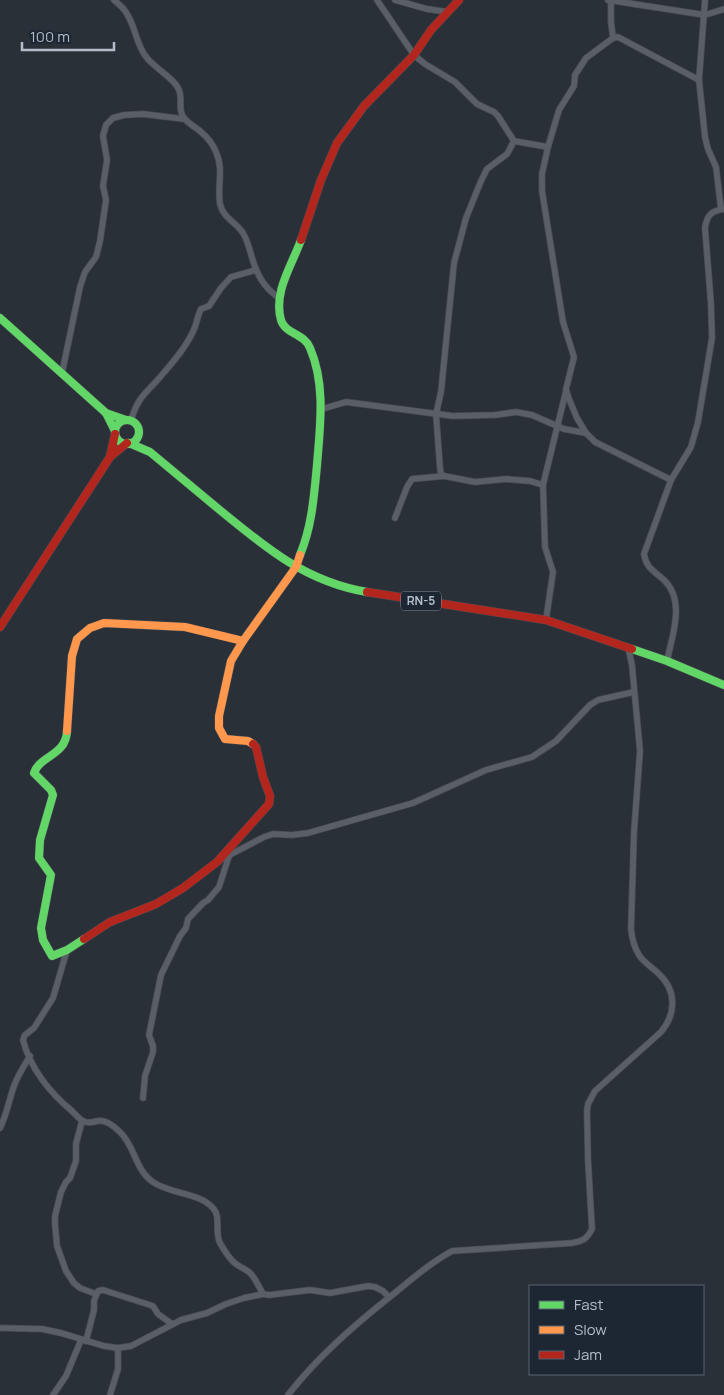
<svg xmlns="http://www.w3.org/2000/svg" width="724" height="1395" viewBox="0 0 724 1395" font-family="Manrope,sans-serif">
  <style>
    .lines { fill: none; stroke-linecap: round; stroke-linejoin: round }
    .street-casing { stroke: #484c53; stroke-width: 7 }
    .fast-casing { stroke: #484c53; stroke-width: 9 }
    .slow-casing { stroke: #484c53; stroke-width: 9 }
    .jam-casing { stroke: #484c53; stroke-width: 9 }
    .street { stroke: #5a5e66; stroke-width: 5.5 }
    .fast { stroke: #63d668; stroke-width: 8 }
    .slow { stroke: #ff974d; stroke-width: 8 }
    .jam { stroke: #b3261e; stroke-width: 8 }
    .labels { text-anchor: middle; stroke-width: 4.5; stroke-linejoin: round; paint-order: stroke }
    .shield { fill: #1d2633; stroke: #878f9c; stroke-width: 1 }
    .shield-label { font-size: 12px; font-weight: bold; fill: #b4bcc9 }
  </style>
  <rect width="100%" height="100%" fill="#2a3038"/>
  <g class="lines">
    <defs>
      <g id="street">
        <path d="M114 0C119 4 124 8 127 14 136 28 136 45 147 58 156 69 175 79 179 90 183 99 177 111 185 119 189 124 195 127 200 131 206 136 213 144 216 152 224 169 217 187 220 204 223 218 236 222 243 233 247 240 249 247 251 254 256 273 263 287 279 298"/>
        <path d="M377 0 414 55 425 64 455 82 477 104 494 112 498 116 514 141 548 147"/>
        <path d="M395 0 427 9 448 12"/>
        <path d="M608 0 705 15 724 9"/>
        <path d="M611 1V22L613 38"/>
        <path d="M699 80 705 0"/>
        <path d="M514 141 507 154 487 169 481 181 466 218 454 263 441 392 436 414 440 468 441 474 444 476 475 482 506 479 530 481 543 485"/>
        <path d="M62 373 80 287 85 272 96 257 100 241 106 200 103 186 107 160 103 136 106 125 113 118 124 115 143 114 184 119"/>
        <path d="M322 409 346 402 453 416 495 415 516 412 532 415 564 429 586 433"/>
        <path d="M131 420C139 395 145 395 161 376 173 362 188 345 195 327 197 321 198 315 201 309L209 306 221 288 231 277 256 270"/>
        <path d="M671 480 595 442 586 433 577 418 569 399 566 389 574 357 563 322 542 191V174L548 147 559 110 574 86 575 75 586 58 613 38 618 37 699 80 705 137 708 149 716 167 721 209"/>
        <path d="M395 518 407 487 412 479 444 476"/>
        <path d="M546 620 553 572 545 547 543 485 566 391"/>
        <path d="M667 661C672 636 686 601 664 580 654 571 646 568 644 554L671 480 691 447 698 422 712 338 711 304 705 228C707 215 711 211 724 209"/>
        <path d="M220 860 264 837 273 834 292 835 308 833 413 803 486 770 532 757 556 741 590 705 598 700 634 692"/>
        <path d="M67 950 53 998 34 1028 25 1035 23 1040C30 1068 50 1093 72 1111 75 1114 79 1119 83 1121 88 1124 92 1122 98 1121 106 1119 114 1126 120 1132 135 1146 135 1170 153 1182 170 1194 197 1192 212 1207 222 1216 214 1231 220 1243 224 1250 229 1259 236 1264 240 1267 245 1269 249 1272 255 1277 259 1287 263 1294L269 1295 310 1290 330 1293 368 1286 375 1287 383 1291 389 1297"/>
        <path d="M143 1098 145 1076 153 1052V1046L149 1035 161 975 180 936 186 928 188 919 203 903 208 900 219 887 229 856"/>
        <path d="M82 1121 76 1144V1161L70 1178 66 1182 61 1192 55 1216V1224L57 1246 66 1271 74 1283 80 1288 96 1294"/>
        <path d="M0 1128C7 1114 9 1100 14 1086 18 1075 24 1066 30 1056"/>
        <path d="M0 1328 42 1329 61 1333 104 1346 118 1348 131 1346 181 1320 207 1313 226 1304 244 1298 263 1294"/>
        <path d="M86 1341 94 1310V1301L98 1291 103 1290 153 1306 158 1314 172 1324"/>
        <path d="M53 1395 66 1376 81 1340"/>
        <path d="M110 1395 118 1369V1348"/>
        <path d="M288 1395C319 1355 357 1323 396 1292 414 1277 432 1262 452 1251L572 1243C583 1241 587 1239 592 1229L588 1160 587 1111 588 1104 595 1091 661 1032C676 1014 677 991 659 974 652 967 644 963 639 955 634 947 632 939 631 929L634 832 640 751 632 665 628 647"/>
      </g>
      <g id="fast">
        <path d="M0 318 106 413 115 431"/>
        <path d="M106 413 126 420"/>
        <circle cx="127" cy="432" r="12"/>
        <path d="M129 443 150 452C174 472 197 491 221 511 267 549 307 582 367 592"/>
        <path d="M300 555C312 526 314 496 317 465 320 427 326 385 310 348 304 333 285 334 281 320 273 292 292 265 301 240"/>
        <path d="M632 649 667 661 724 685"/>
        <path d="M67 731C66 756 40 755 34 773L51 790 53 795 40 840 39 858 51 875 41 928 43 940 52 956 67 950 84 939"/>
      </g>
      <g id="slow">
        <path d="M67 731 72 656 77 639 90 628 104 623 185 627 243 641"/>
        <path d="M253 744 248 741 225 739 219 728V716L231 661 243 641 296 567 300 555"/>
      </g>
      <g id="jam">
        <path d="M301 240 321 180 337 143 364 106 414 55 431 30 459 0"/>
        <path d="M110 457 115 434"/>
        <path d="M367 592 546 620 632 649"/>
        <path d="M0 627 110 457 127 443"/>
        <path d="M84 939 110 922 156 904 183 888 217 862 269 804 270 796 263 777 256 747 253 744"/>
      </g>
    </defs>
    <use href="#street" class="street-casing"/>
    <use href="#fast" class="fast-casing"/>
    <use href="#slow" class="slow-casing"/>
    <use href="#jam" class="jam-casing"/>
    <use href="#street" class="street"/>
    <use href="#fast" class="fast"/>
    <use href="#slow" class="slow"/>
    <use href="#jam" class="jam"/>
  </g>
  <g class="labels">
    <rect class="shield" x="401" y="591.5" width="40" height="19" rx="4"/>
    <g class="shield-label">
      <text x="421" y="605">RN-5</text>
    </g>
  </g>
  <rect x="529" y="1285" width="175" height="90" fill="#1d2633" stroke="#59626f"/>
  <rect x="539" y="1301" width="25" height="8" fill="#63d668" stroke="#59626f"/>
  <text x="574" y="1310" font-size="15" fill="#b4bcc9">Fast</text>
  <rect x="539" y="1326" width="25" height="8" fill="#ff974d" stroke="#59626f"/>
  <text x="574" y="1335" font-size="15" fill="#b4bcc9">Slow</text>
  <rect x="539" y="1351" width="25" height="8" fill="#b3261e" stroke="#59626f"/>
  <text x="574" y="1360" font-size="15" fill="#b4bcc9">Jam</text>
  <path d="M22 42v8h92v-8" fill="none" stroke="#b4bcc9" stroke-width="2.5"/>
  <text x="30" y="42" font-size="15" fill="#b4bcc9" stroke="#1d2633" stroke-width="4" paint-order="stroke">100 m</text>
</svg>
